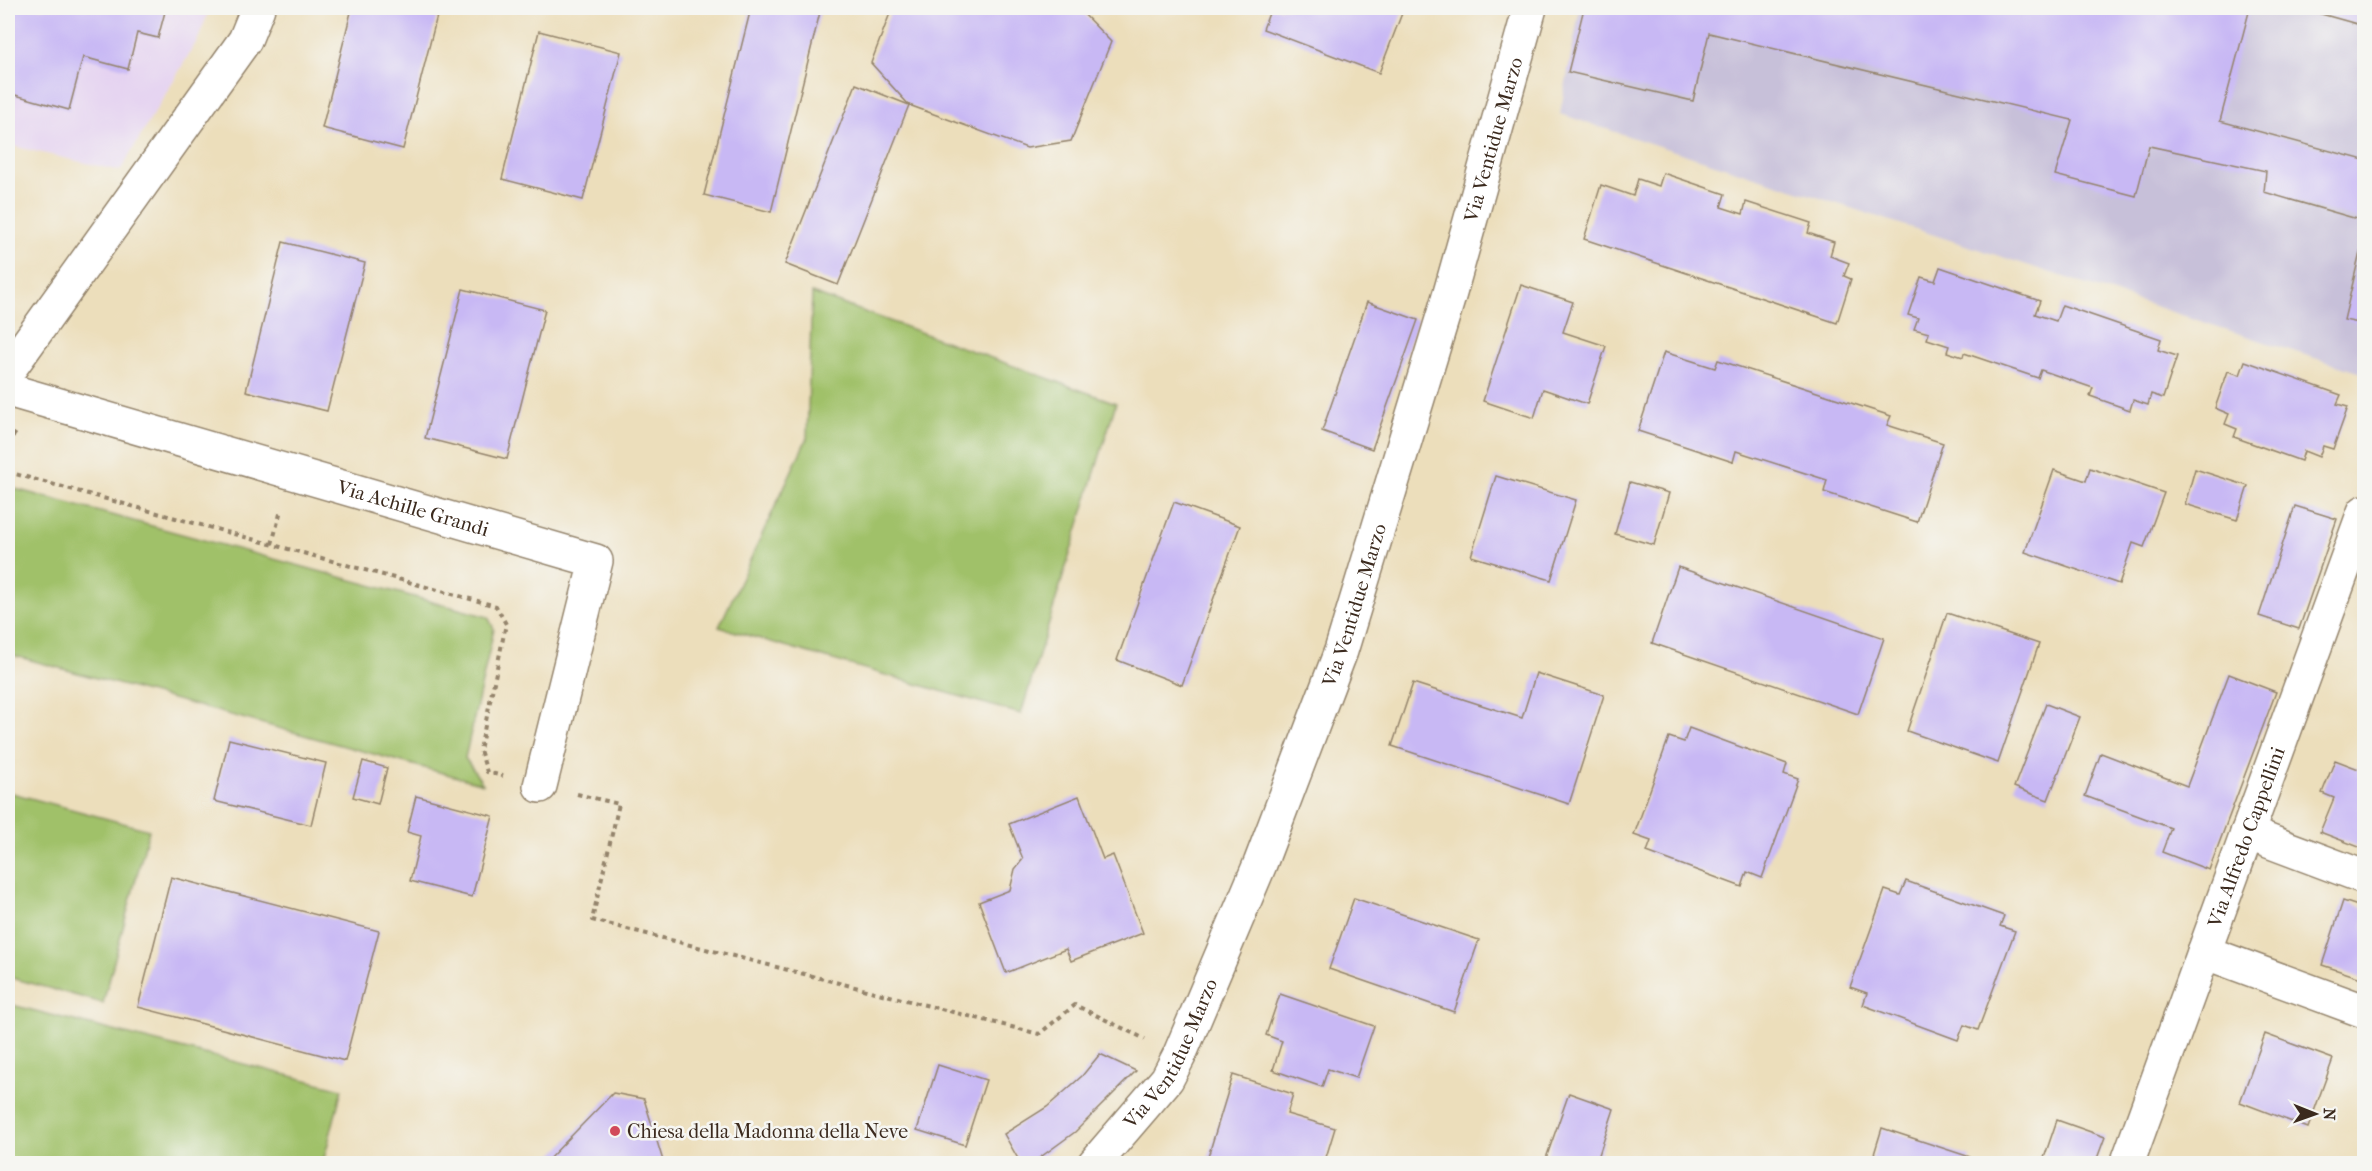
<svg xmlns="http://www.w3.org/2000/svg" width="2372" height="1171" viewBox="0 0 2372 1171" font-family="'IM FELL French Canon',serif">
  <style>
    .built { fill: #e5d3f1 }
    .industrial { fill: #c7c0d9 }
    .green { fill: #a0c169; stroke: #6e7644; stroke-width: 1.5 }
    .building { fill: #c8b8f4 }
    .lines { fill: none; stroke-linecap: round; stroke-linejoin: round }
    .minor-casing { stroke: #94846c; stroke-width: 36 }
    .path { stroke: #94846c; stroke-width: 4; stroke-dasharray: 4.5 4.5; stroke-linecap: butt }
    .minor { stroke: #fff; stroke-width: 33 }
    .poi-dot { fill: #d1495b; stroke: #f6f6f2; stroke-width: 2 }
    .labels { text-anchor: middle; stroke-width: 5; stroke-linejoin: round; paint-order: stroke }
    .street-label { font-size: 20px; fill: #3b2a1e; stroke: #f6f6f2 }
    .poi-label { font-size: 20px; fill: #3b2a1e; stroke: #f6f6f2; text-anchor: start }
  </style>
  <rect width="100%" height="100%" fill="#f6f6f2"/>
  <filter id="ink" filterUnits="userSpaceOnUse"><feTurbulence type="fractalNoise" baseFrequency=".0167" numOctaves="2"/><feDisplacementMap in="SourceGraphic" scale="12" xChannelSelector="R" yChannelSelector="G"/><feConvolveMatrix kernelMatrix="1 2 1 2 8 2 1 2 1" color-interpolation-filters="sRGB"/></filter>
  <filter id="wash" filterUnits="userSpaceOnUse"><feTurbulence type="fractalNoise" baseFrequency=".008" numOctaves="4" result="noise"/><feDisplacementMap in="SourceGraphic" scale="24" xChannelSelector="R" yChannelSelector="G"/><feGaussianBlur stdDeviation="1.35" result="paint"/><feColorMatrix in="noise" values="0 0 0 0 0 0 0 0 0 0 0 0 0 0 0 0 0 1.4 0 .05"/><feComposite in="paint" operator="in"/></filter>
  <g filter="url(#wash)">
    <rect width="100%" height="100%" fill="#ecdebb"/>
    <path class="built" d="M8 8H210L198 39 120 171 8 145Z"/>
    <path class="industrial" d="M1580 8H2364V374L1560 114Z"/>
    <g class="green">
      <path d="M812 293 1116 403 1021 714 719 627 807 438Z"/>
      <path d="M8 487 488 617 494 629 465 758 483 784 8 654Z"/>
      <path d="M8 792 149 830 103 1003 8 977Z"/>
      <path d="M8 1004 342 1089 323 1163H8Z"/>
    </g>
    <g id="blocks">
      <g class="building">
        <path d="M8 8H166L158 38 137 33 128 69 83 57 69 110 8 93Z"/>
        <path d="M352 8H439L403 149 322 128Z"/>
        <path d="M751 8H821L771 212 704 195Z"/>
        <path d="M892 8H1078L1111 42 1071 141 1027 148 909 105 871 63Z"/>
        <path d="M1271 8H1404L1379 73 1263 29Z"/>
        <path d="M1584 8H2250L2220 121 2364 160V221L2264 192 2266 171 2149 146 2136 196 2055 175 2072 120 1709 33 1693 101 1568 72Z"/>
        <path d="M2300 8H2364V26Z"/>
        <path d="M539 31 621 52 583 200 502 179Z"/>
        <path d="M856 84 909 105 838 285 785 264Z"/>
        <path d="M1663 173 1725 194 1721 207 1743 214 1746 202 1811 223 1808 233 1834 242 1830 256 1849 263 1844 276 1851 279 1837 323 1584 239 1601 185 1633 196 1638 179 1659 186Z"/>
        <path d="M2364 236V324L2344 320Z"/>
        <path d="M283 242 365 263 327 411 246 391Z"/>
        <path d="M1940 267 2040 301 2035 314 2056 321 2062 305 2161 339 2158 350 2177 356 2163 398 2151 394 2148 405 2133 400 2130 410 2090 396 2093 388 2041 370 2038 378 1964 353 1963 357 1947 352 1949 346 1927 339 1929 333 1914 329 1918 318 1908 315 1921 277 1935 281Z"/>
        <path d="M1521 285 1573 302 1563 332 1606 346 1587 404 1543 389 1534 418 1483 401Z"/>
        <path d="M463 289 545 310 507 459 425 438Z"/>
        <path d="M1367 302 1418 320 1372 449 1322 431Z"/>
        <path d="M1664 352 1715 368 1718 360 1891 416 1887 425 1943 443 1917 522 1824 492 1827 480 1736 451 1733 462 1638 431Z"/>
        <path d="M2245 361 2341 395 2337 404 2348 407 2333 449 2323 446 2319 457 2304 451 2301 461 2234 437 2237 429 2225 424 2229 414 2215 408 2228 371 2240 375Z"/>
        <path d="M2090 468 2164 493 2144 547 2133 543 2119 584 2025 552 2054 470 2086 481Z"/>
        <path d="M2195 469 2248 486 2237 520 2185 504Z"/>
        <path d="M1496 476 1576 500 1551 580 1471 556Z"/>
        <path d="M1630 482 1669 493 1654 545 1615 534Z"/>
        <path d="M1174 502 1240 526 1182 685 1117 660Z"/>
        <path d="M2295 506 2337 519 2299 629 2259 616Z"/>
        <path d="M1678 567 1884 638 1858 714 1652 643Z"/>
        <path d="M1947 613 2039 644 1998 763 1907 731Z"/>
        <path d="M1536 673 1604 695 1569 804 1392 746 1413 683 1522 718Z"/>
        <path d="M2229 674 2276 692 2209 870 2162 852 2171 828 2085 796 2101 753 2187 786Z"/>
        <path d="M2046 704 2080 717 2048 800 2014 787Z"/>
        <path d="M1689 728 1787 764 1784 774 1798 779 1762 878 1747 872 1742 887 1647 852 1651 841 1634 835 1669 737 1684 742Z"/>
        <path d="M229 739 326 763 311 825 214 801Z"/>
        <path d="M2335 760 2364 771V849L2320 832 2334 798 2322 793Z"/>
        <path d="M363 761 387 768 378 804 353 797Z"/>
        <path d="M416 796 493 816 472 897 410 881 421 836 407 832Z"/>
        <path d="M1079 796 1103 859 1113 855 1143 933 1071 961 1066 949 1006 973 979 902 1010 890 1015 869 1023 859 1009 824Z"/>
        <path d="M171 877 379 931 345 1061 138 1007Z"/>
        <path d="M1906 881 2004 916 2000 926 2015 931 1978 1030 1964 1025 1958 1040 1863 1005 1867 993 1850 987 1885 890 1900 895Z"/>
        <path d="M1354 898 1479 940 1454 1012 1329 969Z"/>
        <path d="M2343 901 2364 908V979L2322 965Z"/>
        <path d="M1280 994 1374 1026 1356 1078 1328 1069 1322 1087 1273 1070 1282 1041 1266 1035Z"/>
        <path d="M2265 1034 2333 1059 2308 1128 2240 1102Z"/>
        <path d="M1100 1054 1136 1071 1075 1132 1031 1164H1021L1004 1134 1047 1107 1082 1076Z"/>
        <path d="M938 1065 986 1080 965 1145 917 1130Z"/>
        <path d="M1233 1075 1293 1094 1287 1114 1335 1128 1324 1164H1229L1208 1157Z"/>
        <path d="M613 1093 644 1099 664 1164H544Z"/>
        <path d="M1569 1093 1614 1109 1596 1164H1544Z"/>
        <path d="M2057 1120 2105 1137 2095 1164H2042Z"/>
        <path d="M1882 1128 1970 1157 1968 1164H1871Z"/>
      </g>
    </g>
  </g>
  <g filter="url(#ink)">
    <use href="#blocks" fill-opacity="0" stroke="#94846c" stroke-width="1.5"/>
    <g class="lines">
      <defs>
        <g id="minor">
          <path d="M8 371 245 40 258 8"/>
          <path id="s1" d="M8 390 596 561 540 786"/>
          <path d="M2247 833 2364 877"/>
          <path d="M2204 952 2364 1011"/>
          <path id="s2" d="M1094 1164 1167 1079 1179 1056 1260 864 1341 651 1450 293 1530 8"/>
          <path id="s3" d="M2127 1164 2364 512"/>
        </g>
      </defs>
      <use href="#minor" class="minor-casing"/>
      <g class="path">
        <path d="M8 444 16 432"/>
        <path d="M8 472 496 606 506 624 480 750 487 772 503 776"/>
        <path d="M272 544 281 510"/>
        <path d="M577 794 619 804 592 920 1039 1034 1075 1005 1145 1039"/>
      </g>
      <use href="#minor" class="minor"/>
    </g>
  </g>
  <circle class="poi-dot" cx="615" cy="1131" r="6"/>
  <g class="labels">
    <g class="street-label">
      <text dy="7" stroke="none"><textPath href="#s2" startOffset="1108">Via Ventidue Marzo</textPath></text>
      <text dy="7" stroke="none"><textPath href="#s1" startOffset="422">Via Achille Grandi</textPath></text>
      <text dy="7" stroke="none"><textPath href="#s2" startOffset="622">Via Ventidue Marzo</textPath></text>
      <text dy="7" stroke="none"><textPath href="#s3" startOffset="348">Via Alfredo Cappellini</textPath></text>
      <text dy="7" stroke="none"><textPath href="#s2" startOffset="136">Via Ventidue Marzo</textPath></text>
    </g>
    <g class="poi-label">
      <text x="627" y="1138">Chiesa della Madonna della Neve</text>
    </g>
  </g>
  <rect width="2372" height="1171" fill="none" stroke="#f6f6f2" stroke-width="30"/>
  <g transform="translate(2315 1114) rotate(91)" stroke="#f6f6f2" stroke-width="4.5" paint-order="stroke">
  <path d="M0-4.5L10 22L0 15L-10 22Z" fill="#3b2a1e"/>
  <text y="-9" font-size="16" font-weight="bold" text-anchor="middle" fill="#3b2a1e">N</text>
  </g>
</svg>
